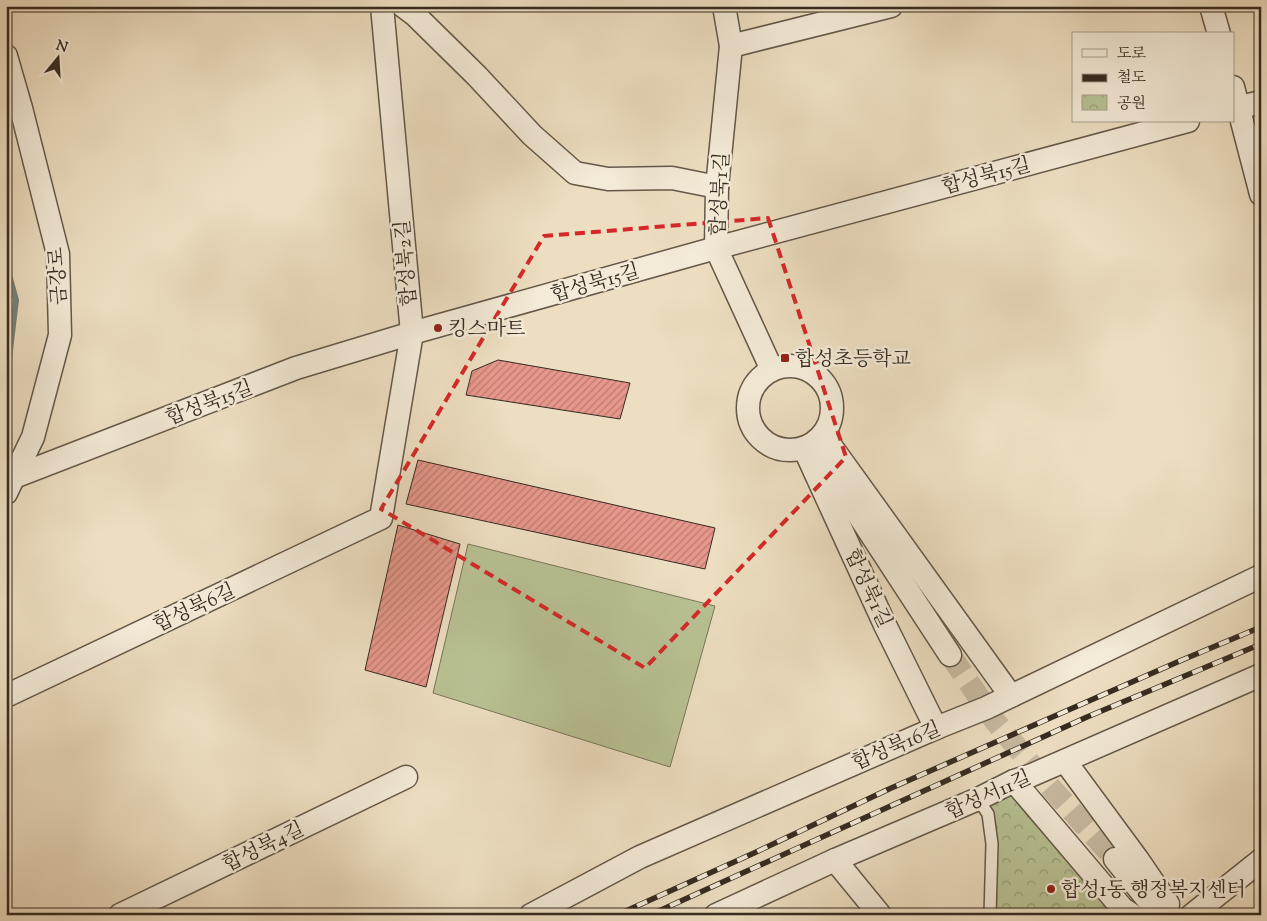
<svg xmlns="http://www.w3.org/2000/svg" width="1267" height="921" viewBox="0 0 1267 921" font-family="'Sorts Mill Goudy','Noto Serif KR',serif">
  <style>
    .park { fill: url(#park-crowns); stroke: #77765a }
    .pitch { fill: #b8c193; stroke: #77765a }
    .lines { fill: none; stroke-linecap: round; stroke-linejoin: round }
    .stream { stroke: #73817e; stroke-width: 6 }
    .building { fill: url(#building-hatch); stroke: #362b21 }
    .street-tunnel { stroke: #c8baa1; stroke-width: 22; stroke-dasharray: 22 11; stroke-linecap: butt }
    .lane-casing { stroke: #645849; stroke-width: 14 }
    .street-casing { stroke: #645849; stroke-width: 25 }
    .lane { stroke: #f3ead7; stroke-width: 11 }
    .street { stroke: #f3ead7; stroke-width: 22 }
    .rail-casing { stroke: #362b21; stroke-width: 5.5 }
    .rail { stroke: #f3ead7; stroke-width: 4; stroke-dasharray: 11; stroke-linecap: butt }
    .marked { fill: none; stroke: #d62828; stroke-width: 4; stroke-dasharray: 10 6; stroke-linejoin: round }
    .poi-dot { fill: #8f2418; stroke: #f3ead7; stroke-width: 2 }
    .labels { text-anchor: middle; stroke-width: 5; stroke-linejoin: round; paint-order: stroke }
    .street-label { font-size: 20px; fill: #362b21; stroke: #f3ead7 }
    .poi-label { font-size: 20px; fill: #362b21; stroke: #f3ead7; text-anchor: start }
  </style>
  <defs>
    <pattern id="park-crowns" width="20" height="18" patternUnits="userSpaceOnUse" patternTransform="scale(1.25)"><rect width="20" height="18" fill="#b8c193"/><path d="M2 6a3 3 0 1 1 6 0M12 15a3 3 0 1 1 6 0" fill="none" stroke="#969d78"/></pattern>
    <pattern id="building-hatch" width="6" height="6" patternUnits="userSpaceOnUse" patternTransform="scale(1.25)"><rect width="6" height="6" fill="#e7978b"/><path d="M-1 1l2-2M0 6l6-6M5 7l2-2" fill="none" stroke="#bc7b71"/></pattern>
  </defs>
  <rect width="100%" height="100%" fill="#eddec1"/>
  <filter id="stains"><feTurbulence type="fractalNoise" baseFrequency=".004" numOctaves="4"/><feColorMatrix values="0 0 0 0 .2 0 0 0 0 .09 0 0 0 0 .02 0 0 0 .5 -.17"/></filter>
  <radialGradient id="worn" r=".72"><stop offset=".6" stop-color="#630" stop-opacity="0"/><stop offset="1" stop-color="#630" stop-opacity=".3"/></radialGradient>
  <path class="park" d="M1014 781 1132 915H990L992 844 982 803Z"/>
  <path class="pitch" d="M468 544 715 606 670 767 433 693Z"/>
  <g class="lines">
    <path class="stream" d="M6 264 16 300 6 384"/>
  </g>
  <g class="building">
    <path d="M498 360 630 383 620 419 466 395 472 371Z"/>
    <path d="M418 460 715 528 705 569 406 504Z"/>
    <path d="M398 525 460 544 426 687 365 670Z"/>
  </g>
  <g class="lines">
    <path class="street-tunnel" d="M950 655 995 721 1044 780 1115 859"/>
    <defs>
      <g id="lane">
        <path d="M6 111 21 108"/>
        <path d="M978 799 988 814 992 844 990 915"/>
      </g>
      <g id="street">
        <path d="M403 6 415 15 477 76 532 135 575 173 608 179 672 178 717 187"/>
        <path d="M724 6 731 46 717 187 716 248 772 370"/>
        <path d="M1211 6 1219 34"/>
        <path d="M731 46 891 6"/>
        <path d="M6 56 21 108 58 254 60 335 33 437 6 493"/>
        <path d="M1233 87 1261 194"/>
        <path d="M1233 109 1261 102"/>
        <circle cx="790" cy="408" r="42"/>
        <path d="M823 435 1011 696"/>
        <path d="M804 448 885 625 936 728"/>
        <path d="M822 459 950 655"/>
        <path d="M14 477 296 368 412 333 716 248 1188 121"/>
        <path d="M6 696 381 518 412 333 382 6"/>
        <path d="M1065 761 1138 860 1168 904 1167 915"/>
        <path d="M1014 781 1122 908 1132 915"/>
        <path d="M1115 859 1157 911"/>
        <path d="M835 860 880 915"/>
        <path d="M120 915 406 777"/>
        <path d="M531 915 640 857 936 728 986 708 1261 576"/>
        <path d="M716 915 835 860 978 799 1014 781 1032 775 1261 675"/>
        <path d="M1192 915 1261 860"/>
      </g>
    </defs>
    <use href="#lane" class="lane-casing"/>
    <use href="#street" class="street-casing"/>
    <use href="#lane" class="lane"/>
    <use href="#street" class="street"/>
    <defs>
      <g id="rail">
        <path d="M617 915 754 853 889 789 1182 660 1261 627"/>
        <path d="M650 915 1087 717 1261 644"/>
      </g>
    </defs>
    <use href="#rail" class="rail-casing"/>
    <use href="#rail" class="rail"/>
  </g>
  <path class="marked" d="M768 218 846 457 645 668 381 509 544 236Z"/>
  <g class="poi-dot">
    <circle cx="438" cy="328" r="5"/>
    <rect x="780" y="353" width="10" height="10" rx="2.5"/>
    <circle cx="1051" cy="889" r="5"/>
  </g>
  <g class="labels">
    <g class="street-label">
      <text transform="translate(986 175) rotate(-15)" y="7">합성북15길</text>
      <text transform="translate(719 194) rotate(-87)" y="7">합성북1길</text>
      <text transform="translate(405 263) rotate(-95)" y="7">합성북2길</text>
      <text transform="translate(57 276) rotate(-94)" y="7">금강로</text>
      <text transform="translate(595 282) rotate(-16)" y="7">합성북15길</text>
      <text transform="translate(209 402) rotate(-21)" y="7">합성북15길</text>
      <text transform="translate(869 588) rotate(65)" y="7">합성북1길</text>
      <text transform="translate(194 607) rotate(-25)" y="7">합성북6길</text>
      <text transform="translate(896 745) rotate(-23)" y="7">합성북16길</text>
      <text transform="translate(988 794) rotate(-24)" y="7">합성서11길</text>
      <text transform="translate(263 846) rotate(-26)" y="7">합성북4길</text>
    </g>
    <g class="poi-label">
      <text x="448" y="335">킹스마트</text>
      <text x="795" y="365">합성초등학교</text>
      <text x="1061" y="896">합성1동 행정복지센터</text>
    </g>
  </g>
  <rect width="1267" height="921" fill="none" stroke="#eddec1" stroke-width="25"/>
  <rect x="8" y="8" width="1252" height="906" fill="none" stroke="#362b21" stroke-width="2.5"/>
  <rect x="12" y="12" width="1242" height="896" fill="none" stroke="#362b21"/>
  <rect x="1072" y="32" width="162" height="90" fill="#f3ead7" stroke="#a79e8e"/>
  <rect x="1082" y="49" width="25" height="8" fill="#f3ead7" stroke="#a79e8e"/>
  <text x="1117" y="58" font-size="15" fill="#362b21">도로</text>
  <rect x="1082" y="74" width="25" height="8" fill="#362b21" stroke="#a79e8e"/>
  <text x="1117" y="82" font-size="15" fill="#362b21">철도</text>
  <rect x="1082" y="95" width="25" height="15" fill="url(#park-crowns)" stroke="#a79e8e"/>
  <text x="1117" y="108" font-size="15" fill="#362b21">공원</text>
  <g transform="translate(58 58) rotate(18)" stroke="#f3ead7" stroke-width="4" paint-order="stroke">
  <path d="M0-4L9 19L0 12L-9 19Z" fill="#362b21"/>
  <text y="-8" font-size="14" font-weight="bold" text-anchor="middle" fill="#362b21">N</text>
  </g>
  <rect width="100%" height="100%" filter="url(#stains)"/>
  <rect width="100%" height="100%" fill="url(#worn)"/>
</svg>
